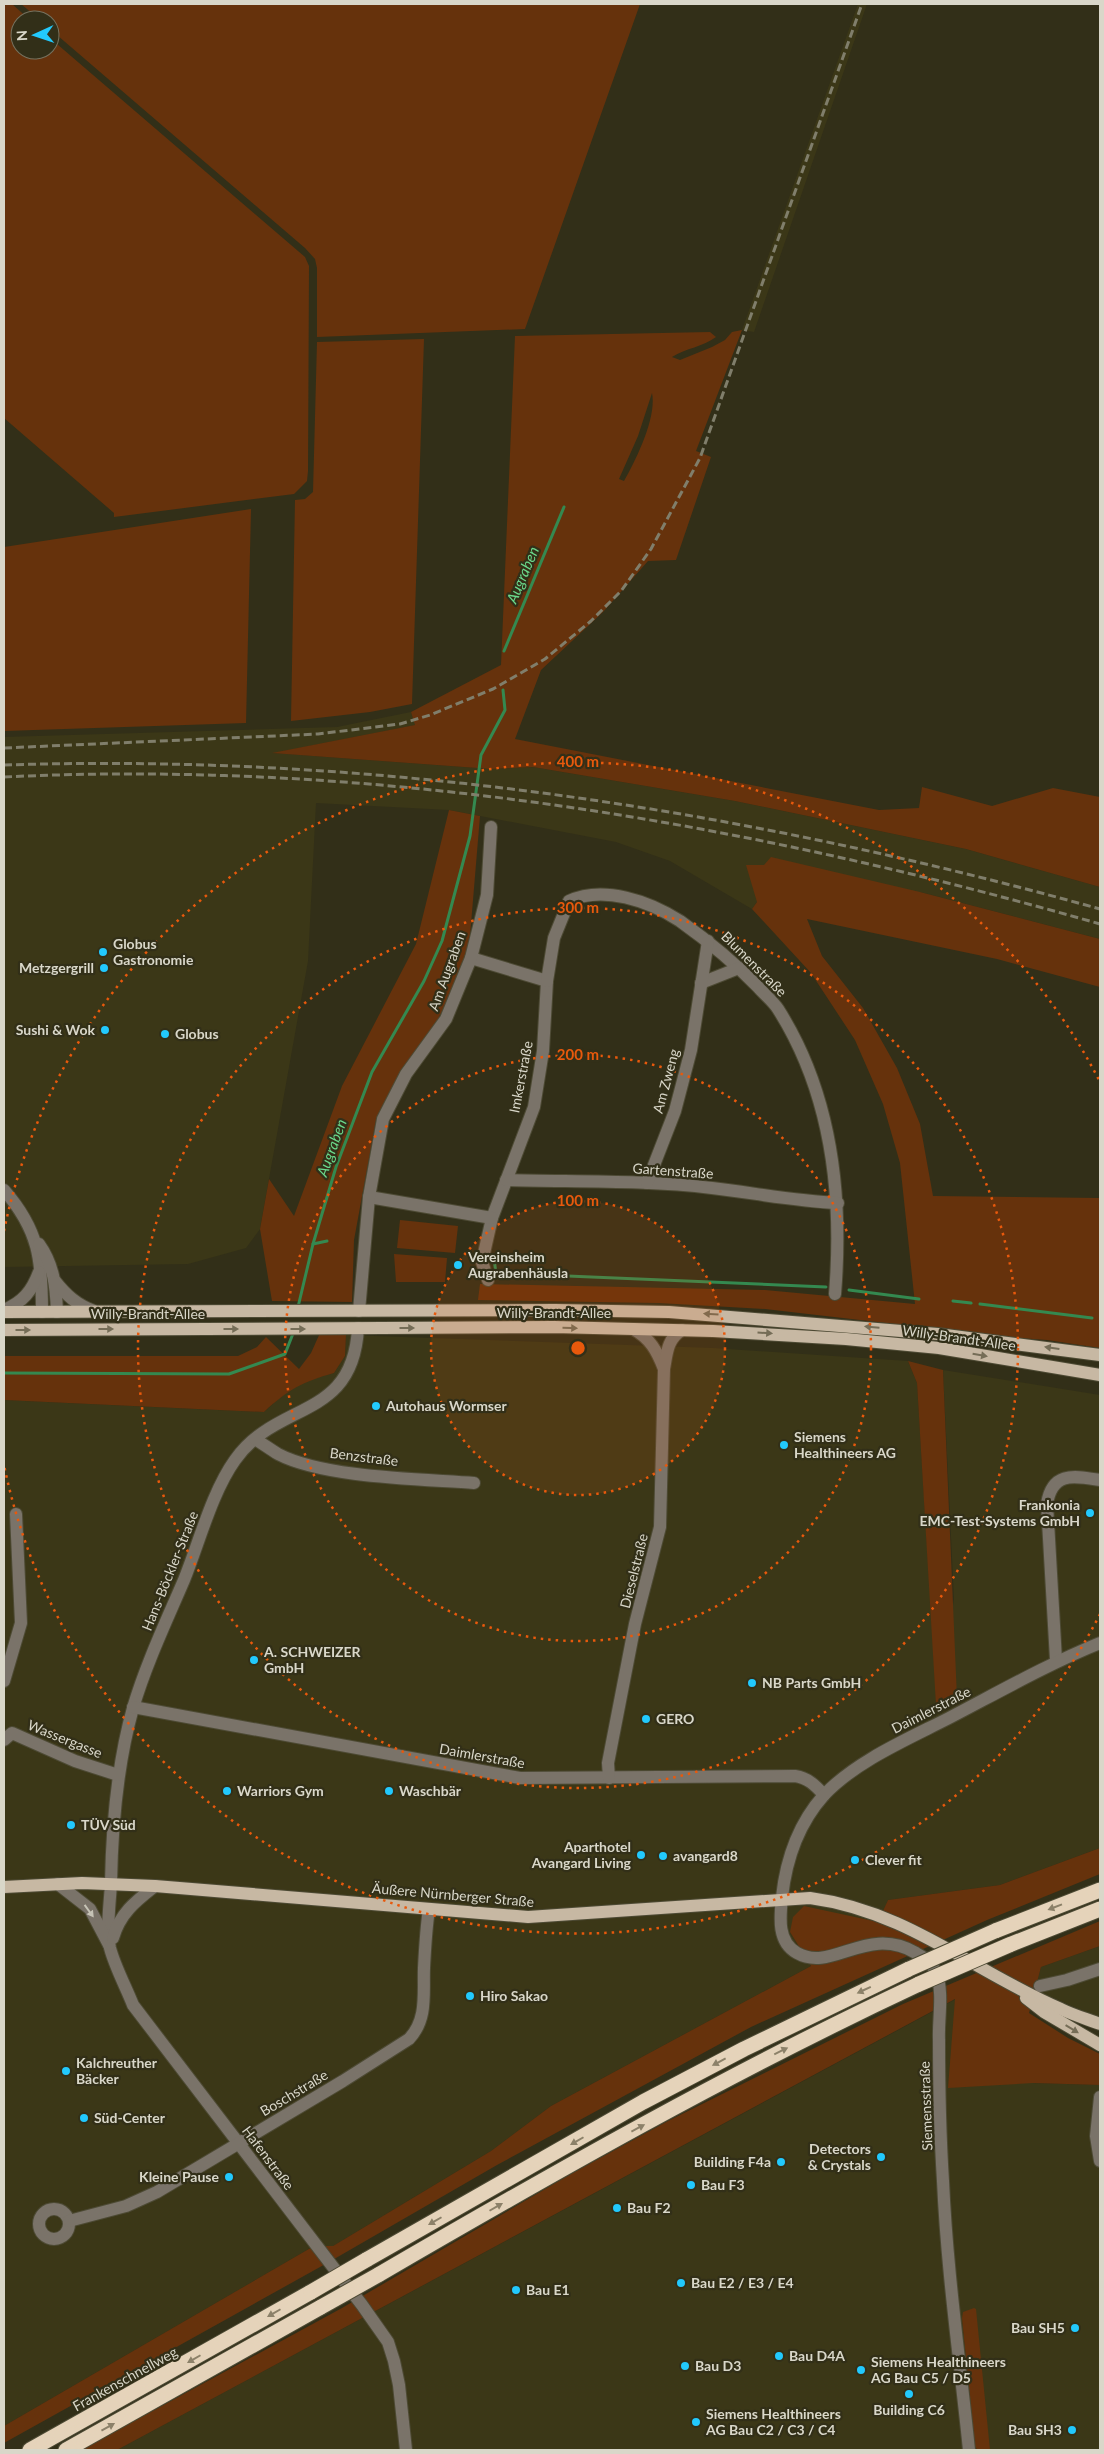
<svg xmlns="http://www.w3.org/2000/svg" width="1104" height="2454" viewBox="0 0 1104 2454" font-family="Lato,sans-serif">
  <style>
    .built { fill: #3b3717 }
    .green { fill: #66320c; fill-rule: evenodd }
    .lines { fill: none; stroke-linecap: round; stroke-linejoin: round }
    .stream { stroke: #348950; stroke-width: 3 }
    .minor-casing { stroke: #4d4a34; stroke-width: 14 }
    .major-casing { stroke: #4d4a34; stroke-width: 14 }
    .highway-casing { stroke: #4d4a34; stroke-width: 17 }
    .minor { stroke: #7a7369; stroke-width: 12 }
    .major { stroke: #c7b8a3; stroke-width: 12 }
    .highway { stroke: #e5d3ba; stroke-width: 15 }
    .rail { stroke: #807e6b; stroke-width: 3; stroke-dasharray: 8 4; stroke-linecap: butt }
    .highway-bridge-casing { stroke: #4d4a34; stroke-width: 17; stroke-linecap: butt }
    .highway-bridge { stroke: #e5d3ba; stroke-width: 15 }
    .oneway { fill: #756d57 }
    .oneway2 { fill: #8c8169 }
    .oneway3 { fill: #c6c3b6 }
    .ring { fill: none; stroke: #e8590c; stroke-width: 2.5; stroke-dasharray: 2.5 5 }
    .poi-dot { fill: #22c9fd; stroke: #322f18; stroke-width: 2 }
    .labels { text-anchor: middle; stroke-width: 4.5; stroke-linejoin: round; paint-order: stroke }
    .poi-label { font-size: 14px; font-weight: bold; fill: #d9d7c9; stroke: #322f18; text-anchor: start }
    .street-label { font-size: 14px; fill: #d9d7c9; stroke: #322f18 }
    .water-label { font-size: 15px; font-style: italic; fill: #6bd98c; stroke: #322f18 }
    .centre { fill: #e8590c; stroke: #322f18; stroke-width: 2.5 }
    .ring-label { font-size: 15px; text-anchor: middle; font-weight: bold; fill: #e8590c; stroke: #322f18; stroke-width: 4.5; stroke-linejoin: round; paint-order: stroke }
  </style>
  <rect width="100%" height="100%" fill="#322f18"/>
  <g class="built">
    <path d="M858 4H867L754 332 742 330Z"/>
    <path d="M411 712 416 725 274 753 491 769 533 767 735 801 966 849 1100 887V939L920 892 757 902 752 909 670 861 616 842 449 810 316 803 308 961 260 1229 246 1248 188 1264 4 1267V737L337 727Z"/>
    <path d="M346 1335 713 1348 908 1361 917 1383 937 1705 954 1599 943 1370 1100 1395V1848L1000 1885 888 1900 879 1922 790 1932 811 1966 551 2106 491 2151 333 2246H314L4 2426V1400L264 1412 286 1392 308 1380 334 1373 345 1356Z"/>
    <path d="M1100 1946V2018L1035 1990 1041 1967Z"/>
    <path d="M956 1999 955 2012 1033 2083 1100 2085V2450H117Z"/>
  </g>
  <g class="green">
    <path d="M4 4H12L30 20H20V50H50V38L305 257 309 266 308 471 307 481 294 494 114 517V513L4 418Z"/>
    <path d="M21 4H640L525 329 317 337V268L315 259 305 248 50 29V20H40Z"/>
    <path d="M742 330 696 451 711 457 676 560 648 561 603 612 541 670 515 739 879 810 919 808 922 787 992 806 1053 788 1100 797V887L966 849 735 801 533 767 491 769 272 753 415 725 411 712 501 665 515 336 710 332 716 337C703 347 686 348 672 357L680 360 712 347 725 340 732 332ZM652 393C657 417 636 460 624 481L619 479 638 436Z"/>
    <path d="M424 339 412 704 370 712 291 721 295 500 305 499 313 492 317 342Z"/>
    <path d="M251 509 246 723 4 731V547Z"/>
    <path d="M449 810 480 816 468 960 432 1031 376 1120 354 1240 352 1302 272 1301 260 1229 269 1179 294 1216 342 1086 416 944Z"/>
    <path d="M771 857 920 892 1100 939V987L997 959 807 919 822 956 863 1008 897 1068 920 1124 933 1196 1100 1198V1348L1047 1340 1007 1337 765 1309 659 1303 478 1300 480 1284 765 1290 915 1304 900 1163 883 1104 855 1040 811 973 752 909 757 902 746 865H764Z"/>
    <path d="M400 1220 458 1226 455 1253 397 1248Z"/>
    <path d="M394 1254 447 1258 445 1282H396Z"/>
    <path d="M320 1333 346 1335 345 1356 334 1373C302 1382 289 1389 264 1412L4 1400V1356H238L257 1347 266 1337 299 1369 311 1353Z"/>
    <path d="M908 1361 943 1370 957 1698 936 1705 917 1383Z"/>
    <path d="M1100 1848V1874L987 1920 751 2027 497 2165 329 2262 4 2443V2426L314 2246H333L491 2151 551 2106 811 1966 790 1932 793 1917 804 1906 878 1922 888 1900 1000 1885Z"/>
    <path d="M1100 1921V1946L1041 1967 1029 2013 1068 2038 1100 2054V2085L1033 2083 948 2088 955 1999 117 2450H81L342 2308 571 2174 668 2121 903 2004Z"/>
    <path d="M974 2308 976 2309 990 2450H978L975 2447 962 2318 963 2312Z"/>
  </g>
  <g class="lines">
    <g class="stream">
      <path d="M504 651 564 507"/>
      <path d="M313 1244 327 1241"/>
      <path d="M494 1259 496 1273 826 1287"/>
      <path d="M849 1290 919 1299"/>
      <path d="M953 1301 971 1303"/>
      <path d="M980 1304 1092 1318"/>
      <path d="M298 1307 313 1244 336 1167 372 1072 424 981 442 941 470 836 481 755 505 710 503 690"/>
      <path d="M4 1373 229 1374 285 1354 294 1331"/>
    </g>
    <defs>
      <g id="minor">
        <path d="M471 958 547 981 543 1051 534 1107 492 1218 482 1262 488 1280"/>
        <path d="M547 981 554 938 569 901C603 885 649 901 680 921 708 941 734 962 758 987 764 994 773 1001 778 1009 832 1094 843 1196 835 1294"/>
        <path d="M701 983 739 968"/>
        <path d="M506 1180C574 1182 644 1180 712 1188 754 1193 795 1201 838 1203"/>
        <path d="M647 1183 675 1111 691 1050 708 941"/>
        <path d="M4 1190C39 1230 42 1260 42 1312"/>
        <path d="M369 1197 492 1218"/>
        <path d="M39 1244C54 1265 56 1287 57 1312"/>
        <path d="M55 1281C66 1295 77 1305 94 1311"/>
        <path d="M4 1310C23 1302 32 1291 39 1272"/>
        <path d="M359 1311 369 1197 383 1119 406 1074 446 1019 471 958 487 895 491 827"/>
        <path d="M358 1328C353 1421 277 1400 235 1460 212 1492 199 1543 184 1580 166 1622 146 1664 133 1708 117 1765 112 1824 111 1883 110 1903 106 1928 110 1948 115 1967 126 1987 133 2005L362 2305 388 2342 394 2361 399 2385 406 2450"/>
        <path d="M633 1329C650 1338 657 1351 664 1369"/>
        <path d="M255 1439C263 1444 270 1449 278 1454 324 1478 421 1479 474 1483"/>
        <path d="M1056 1660 1047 1504C1052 1471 1074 1476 1100 1480"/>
        <path d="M4 1681 21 1623 16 1514"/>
        <path d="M133 1707 520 1778 795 1776C808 1778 815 1785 824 1795"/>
        <path d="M4 1740 12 1733 75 1761 118 1775"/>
        <path d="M609 1778 608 1763 635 1624 660 1527 664 1369C667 1353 667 1339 682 1330"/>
        <path d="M58 1884 90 1909 109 1945"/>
        <path d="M113 1938C120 1913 136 1901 155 1886"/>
        <path d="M1040 1986 1067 1980 1100 1969"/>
        <path d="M1100 2097 1096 2136 1100 2161"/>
        <circle cx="54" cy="2224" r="15"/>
        <path d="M69 2221 126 2206 157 2192 343 2081 409 2039C428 2019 423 1993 424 1968 425 1948 426 1929 429 1909"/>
        <path d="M969 2450C960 2361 947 2271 943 2181 940 2134 939 2087 939 2040 938 2018 944 1993 936 1972 932 1964 924 1957 916 1953 867 1924 832 1973 797 1953 777 1942 780 1917 782 1897 786 1860 799 1823 824 1795 856 1761 908 1739 949 1718 999 1692 1048 1664 1100 1643"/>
      </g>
      <g id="major">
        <path d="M4 1312 555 1310 669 1312 938 1334 1100 1355"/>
        <path d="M4 1330 554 1327 713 1331 846 1339 939 1348 1100 1375"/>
        <path d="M4 1887 82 1883 155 1886 528 1917 810 1898C908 1911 974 1972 1061 2009 1073 2015 1087 2019 1100 2024"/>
        <path d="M1026 1998 1044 2012 1100 2045"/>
      </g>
      <g id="highway">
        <path d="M995 1931 1100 1890"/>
        <path d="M1009 1945 1100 1909"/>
        <path d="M366 2260 643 2102 744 2049 909 1969"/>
        <path d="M378 2275C555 2172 733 2071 919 1984"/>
        <path d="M30 2450 311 2292"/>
        <path d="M66 2450 321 2307"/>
      </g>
    </defs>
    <use href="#minor" class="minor-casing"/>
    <use href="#major" class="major-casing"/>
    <use href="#highway" class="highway-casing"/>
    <use href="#minor" class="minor"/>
    <use href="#major" class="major"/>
    <use href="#highway" class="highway"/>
    <g class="rail">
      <path d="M4 748 318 734 400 724 430 715 493 689 545 659 591 621 621 591 651 549 700 458 862 4"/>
      <path d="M4 765C376 753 742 809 1100 909"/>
      <path d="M4 777C374 759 745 822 1100 924"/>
    </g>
    <defs>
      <g id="highway-bridge">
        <path d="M909 1969 995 1931"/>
        <path d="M919 1984 1009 1945"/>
        <path d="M311 2292 366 2260"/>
        <path d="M321 2307 378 2275"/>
      </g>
    </defs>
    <use href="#highway-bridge" class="highway-bridge-casing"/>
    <use href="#highway-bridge" class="highway-bridge"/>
  </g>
  <defs><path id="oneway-solid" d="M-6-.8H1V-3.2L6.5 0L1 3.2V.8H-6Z" transform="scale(1.25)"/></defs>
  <g class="oneway">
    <use href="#oneway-solid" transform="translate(711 1314) rotate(-176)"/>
    <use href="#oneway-solid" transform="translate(872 1327) rotate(-175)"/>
    <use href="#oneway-solid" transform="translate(407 1328)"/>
    <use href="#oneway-solid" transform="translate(570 1328) rotate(1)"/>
    <use href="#oneway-solid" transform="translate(106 1329)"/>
    <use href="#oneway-solid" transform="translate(231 1329)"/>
    <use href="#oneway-solid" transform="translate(298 1329)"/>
    <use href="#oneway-solid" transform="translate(23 1330)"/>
    <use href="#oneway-solid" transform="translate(765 1333) rotate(4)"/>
    <use href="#oneway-solid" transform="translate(1052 1348) rotate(-172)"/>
    <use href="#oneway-solid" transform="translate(980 1355) rotate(10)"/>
    <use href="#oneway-solid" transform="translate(1072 2029) rotate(31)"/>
  </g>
  <g class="oneway2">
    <use href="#oneway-solid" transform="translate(1055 1907) rotate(159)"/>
    <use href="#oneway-solid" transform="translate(864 1990) rotate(155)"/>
    <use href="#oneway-solid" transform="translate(781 2051) rotate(-26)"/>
    <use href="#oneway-solid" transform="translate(719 2062) rotate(152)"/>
    <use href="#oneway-solid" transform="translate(638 2128) rotate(-28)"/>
    <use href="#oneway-solid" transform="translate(577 2141) rotate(150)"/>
    <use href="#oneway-solid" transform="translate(496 2207) rotate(-30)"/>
    <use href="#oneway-solid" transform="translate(435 2221) rotate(150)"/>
    <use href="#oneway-solid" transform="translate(274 2313) rotate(150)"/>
    <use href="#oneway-solid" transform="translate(194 2359) rotate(150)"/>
    <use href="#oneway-solid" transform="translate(108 2427) rotate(-29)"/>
  </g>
  <use class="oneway3" href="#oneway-solid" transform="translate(89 1911) rotate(54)"/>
  <circle cx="578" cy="1348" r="147" fill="#e8590c" fill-opacity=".12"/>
  <g class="ring">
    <circle cx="578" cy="1348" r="147"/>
    <circle cx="578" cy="1348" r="293"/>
    <circle cx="578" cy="1348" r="440"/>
    <path d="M1100 1614A586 586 0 0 1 4 1465M4 1231A586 586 0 0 1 1100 1082"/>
  </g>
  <g class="poi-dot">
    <circle cx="103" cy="952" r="5"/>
    <circle cx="104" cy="968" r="5"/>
    <circle cx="105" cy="1030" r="5"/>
    <circle cx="165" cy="1034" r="5"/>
    <circle cx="458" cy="1265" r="5"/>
    <circle cx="376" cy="1406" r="5"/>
    <circle cx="784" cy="1445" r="5"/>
    <circle cx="1090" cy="1513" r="5"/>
    <circle cx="254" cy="1660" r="5"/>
    <circle cx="752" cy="1683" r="5"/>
    <circle cx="646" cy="1719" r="5"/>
    <circle cx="227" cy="1791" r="5"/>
    <circle cx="389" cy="1791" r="5"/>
    <circle cx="71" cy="1825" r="5"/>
    <circle cx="641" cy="1855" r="5"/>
    <circle cx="663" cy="1856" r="5"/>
    <circle cx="855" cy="1860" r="5"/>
    <circle cx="470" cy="1996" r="5"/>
    <circle cx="66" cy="2071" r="5"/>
    <circle cx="84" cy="2118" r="5"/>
    <circle cx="881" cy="2157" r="5"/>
    <circle cx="781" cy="2162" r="5"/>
    <circle cx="229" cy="2177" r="5"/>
    <circle cx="691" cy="2185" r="5"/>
    <circle cx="617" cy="2208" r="5"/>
    <circle cx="681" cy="2283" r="5"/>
    <circle cx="516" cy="2290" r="5"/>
    <circle cx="1075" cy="2328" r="5"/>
    <circle cx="779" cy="2356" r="5"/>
    <circle cx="685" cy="2366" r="5"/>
    <circle cx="861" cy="2370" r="5"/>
    <circle cx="909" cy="2394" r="5"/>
    <circle cx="696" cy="2422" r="5"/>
    <circle cx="1072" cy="2430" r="5"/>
  </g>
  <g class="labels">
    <g class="poi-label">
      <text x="113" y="949">Globus<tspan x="113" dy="16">Gastronomie</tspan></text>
      <text x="94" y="973" text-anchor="end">Metzgergrill</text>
      <text x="95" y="1035" text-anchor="end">Sushi &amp; Wok</text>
      <text x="175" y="1039">Globus</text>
      <text x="468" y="1262">Vereinsheim<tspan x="468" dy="16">Augrabenhäusla</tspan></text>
      <text x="386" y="1411">Autohaus Wormser</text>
      <text x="794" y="1442">Siemens<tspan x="794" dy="16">Healthineers AG</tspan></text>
      <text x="1080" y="1510" text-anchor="end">Frankonia<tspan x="1080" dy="16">EMC-Test-Systems GmbH</tspan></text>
      <text x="264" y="1657">A. SCHWEIZER<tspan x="264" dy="16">GmbH</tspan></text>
      <text x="762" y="1688">NB Parts GmbH</text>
      <text x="656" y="1724">GERO</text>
      <text x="237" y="1796">Warriors Gym</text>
      <text x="399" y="1796">Waschbär</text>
      <text x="81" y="1830">TÜV Süd</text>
      <text x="631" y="1852" text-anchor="end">Aparthotel<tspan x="631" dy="16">Avangard Living</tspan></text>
      <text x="673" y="1861">avangard8</text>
      <text x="865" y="1865">Clever fit</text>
      <text x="480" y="2001">Hiro Sakao</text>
      <text x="76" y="2068">Kalchreuther<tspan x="76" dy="16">Bäcker</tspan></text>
      <text x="94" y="2123">Süd-Center</text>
      <text x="871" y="2154" text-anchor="end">Detectors<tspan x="871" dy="16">&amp; Crystals</tspan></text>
      <text x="771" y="2167" text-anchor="end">Building F4a</text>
      <text x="219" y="2182" text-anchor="end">Kleine Pause</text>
      <text x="701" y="2190">Bau F3</text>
      <text x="627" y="2213">Bau F2</text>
      <text x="691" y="2288">Bau E2 / E3 / E4</text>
      <text x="526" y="2295">Bau E1</text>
      <text x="1065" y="2333" text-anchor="end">Bau SH5</text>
      <text x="789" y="2361">Bau D4A</text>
      <text x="871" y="2367">Siemens Healthineers<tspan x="871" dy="16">AG Bau C5 / D5</tspan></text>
      <text x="695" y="2371">Bau D3</text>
      <text x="909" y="2415" text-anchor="middle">Building C6</text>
      <text x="706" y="2419">Siemens Healthineers<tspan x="706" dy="16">AG Bau C2 / C3 / C4</tspan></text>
      <text x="1062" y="2435" text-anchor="end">Bau SH3</text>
    </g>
    <g class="street-label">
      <text transform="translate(754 964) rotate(45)" y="5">Blumenstraße</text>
      <text transform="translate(447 971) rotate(-70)" y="5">Am Augraben</text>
      <text transform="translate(521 1077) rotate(-79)" y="5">Imkerstraße</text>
      <text transform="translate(666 1081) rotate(-75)" y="5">Am Zweng</text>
      <text transform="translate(673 1171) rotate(4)" y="5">Gartenstraße</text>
      <text x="554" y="1318">Willy-Brandt-Allee</text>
      <text x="148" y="1319">Willy-Brandt-Allee</text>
      <text transform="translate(959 1338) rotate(8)" y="5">Willy-Brandt-Allee</text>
      <text transform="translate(364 1457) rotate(7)" y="5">Benzstraße</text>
      <text transform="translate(170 1571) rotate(-68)" y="5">Hans-Böckler-Straße</text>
      <text transform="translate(634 1571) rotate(-76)" y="5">Dieselstraße</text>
      <text transform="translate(931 1710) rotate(-27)" y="5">Daimlerstraße</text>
      <text transform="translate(65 1739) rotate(22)" y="5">Wassergasse</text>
      <text transform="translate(482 1756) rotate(10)" y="5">Daimlerstraße</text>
      <text transform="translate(453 1895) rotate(5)" y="5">Äußere Nürnberger Straße</text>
      <text transform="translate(294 2093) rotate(-31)" y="5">Boschstraße</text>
      <text transform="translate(926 2106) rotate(-92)" y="5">Siemensstraße</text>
      <text transform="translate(268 2158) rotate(53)" y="5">Hafenstraße</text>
      <text transform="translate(125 2379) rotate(-29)" y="5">Frankenschnellweg</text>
    </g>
    <g class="water-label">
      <text transform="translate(523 575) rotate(-67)" y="5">Augraben</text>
      <text transform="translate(332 1148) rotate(-70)" y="5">Augraben</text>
    </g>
  </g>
  <circle cx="578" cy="1348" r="8" class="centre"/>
  <g class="ring-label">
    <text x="578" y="767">400 m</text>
    <text x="578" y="913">300 m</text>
    <text x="578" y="1060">200 m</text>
    <text x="578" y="1206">100 m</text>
  </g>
  <rect width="1104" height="2454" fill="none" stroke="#d9d7c9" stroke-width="10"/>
  <g transform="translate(35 35) rotate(267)"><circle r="24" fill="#322f18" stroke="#75725f"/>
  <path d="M0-4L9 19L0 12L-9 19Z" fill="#22c9fd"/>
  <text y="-8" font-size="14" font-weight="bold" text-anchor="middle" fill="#d9d7c9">N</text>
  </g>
</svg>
